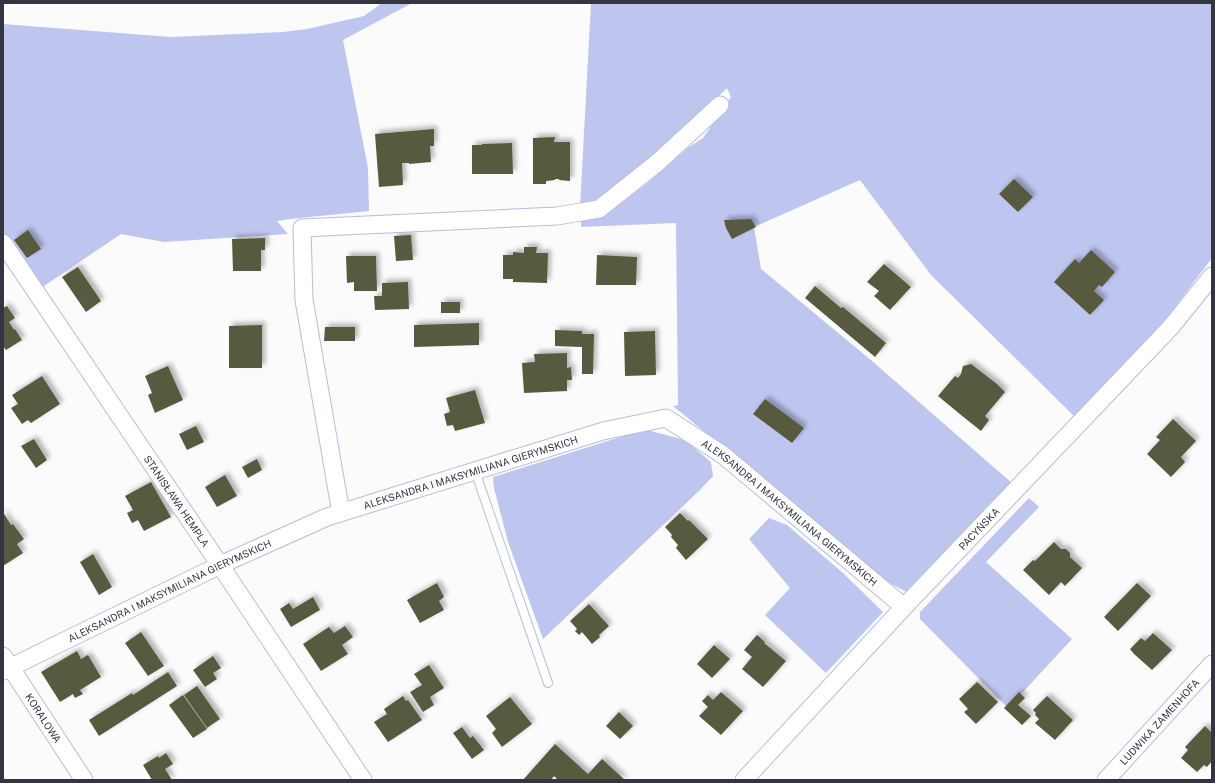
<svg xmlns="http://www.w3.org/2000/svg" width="1215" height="783" viewBox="0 0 1215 783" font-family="'Public Sans',sans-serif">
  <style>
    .green { fill: #bec5ef }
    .building { fill: #585a3f; filter: url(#shadow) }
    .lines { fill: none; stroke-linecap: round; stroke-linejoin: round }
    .service-casing { stroke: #b8bddb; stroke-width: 10 }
    .minor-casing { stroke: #b8bddb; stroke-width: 19 }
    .service { stroke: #fff; stroke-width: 8 }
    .minor { stroke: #fff; stroke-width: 17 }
    .labels { text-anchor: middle; stroke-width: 4; stroke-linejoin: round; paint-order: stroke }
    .street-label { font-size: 10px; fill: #333541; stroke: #fff }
  </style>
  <defs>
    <filter id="shadow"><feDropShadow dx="3.5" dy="-3.5" stdDeviation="2" flood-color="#0004"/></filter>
  </defs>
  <rect width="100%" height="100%" fill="#fbfbfb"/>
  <g class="green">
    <path d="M382 3H412L343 40 368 168 369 211 290 219 277 221 288 234 164 242 121 234 41 288 3 237V24L171 37 283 32 307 29 364 16Z"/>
    <path d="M591 3H1212V258L1166 319 1075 417 931 275 860 180 754 227 761 269 872 361 1013 484 990 503 909 593 880 578 776 490 673 406 678 405 676 223 581 227V221L598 217 644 186 689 147 703 138 731 97 727 88 671 143 598 201 580 207Z"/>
    <path d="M647 430 685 440 711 462 713 476 700 490 543 639 508 542 494 488 493 477 633 433Z"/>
    <path d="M1029 498 1039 507 986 562 1072 639 1008 708 920 619V612Z"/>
    <path d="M769 518 787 525 843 573 883 612 826 673 765 615 790 588 749 539Z"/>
  </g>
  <g class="building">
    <path d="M434 129V146H430L431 162 409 164V163H402L403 185 379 187 375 134Z"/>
    <path d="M555 137 554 142H570V181L559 180V179H555V180L546 181V184H533V138Z"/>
    <path d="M512 143 513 174H472V145H482V144Z"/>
    <path d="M1014 179 1033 197 1018 212 999 194Z"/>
    <path d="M751 219 756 227 732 239 726 228 724 220Z"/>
    <path d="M28 230 41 249 27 258 14 240Z"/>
    <path d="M411 235 413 260 396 261 394 236Z"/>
    <path d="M265 238V250H261V271H233L232 239Z"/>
    <path d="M524 247H537L536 253H548L547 283 513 282V279H503V255H513V252L524 253Z"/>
    <path d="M1091 250 1115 272 1102 287 1099 285 1094 291 1104 300 1090 315 1054 282 1075 259 1079 263Z"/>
    <path d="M597 255 637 257 636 285H596Z"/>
    <path d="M346 256H376L377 291H354V282L347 283Z"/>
    <path d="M884 264 911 287 890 310 874 296 879 291 867 282Z"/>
    <path d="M78 267 101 301 86 312 62 277Z"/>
    <path d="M408 282 409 309 375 310 374 296H382V283Z"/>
    <path d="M815 286 841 308 843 307 886 343 875 357 805 298Z"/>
    <rect x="441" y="302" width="19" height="11"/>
    <path d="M7 306 15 318 9 322 14 330 15 329 22 340 6 350 3 346V308Z"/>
    <path d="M479 323V345L414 347V325Z"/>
    <path d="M262 325V368H229V326Z"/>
    <path d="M325 327H355V341H324Z"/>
    <path d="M555 330 582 331V334H594L593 374H582V347L555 346Z"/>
    <path d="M655 331 656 375 625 376 624 332Z"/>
    <path d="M567 353V368L571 367 572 380H567V391L524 393 522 363 535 362 534 354Z"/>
    <path d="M971 364 997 384 1005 392 985 416 989 420 981 431 961 415 938 396 955 376 958 378 961 374 963 366Z"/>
    <path d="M168 366 183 400 155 413 148 395 152 393 145 376Z"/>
    <path d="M42 376 60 404 31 423 28 420 22 424 11 408 18 404 12 395Z"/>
    <path d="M475 390 485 423 455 431 453 425 447 426 444 414 450 412 446 398Z"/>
    <path d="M765 399 804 428 792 443 753 414Z"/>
    <path d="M1173 419 1196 441 1181 457 1185 462 1171 477 1147 454 1160 440 1156 437Z"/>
    <path d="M196 426 204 442 187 450 179 434Z"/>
    <path d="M34 439 47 460 36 468 21 446Z"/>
    <path d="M257 459 262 470 248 478 242 467Z"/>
    <path d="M225 475 237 496 217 507 205 487Z"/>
    <path d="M151 482 171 517 144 531 138 520 132 523 127 513 133 510 125 496Z"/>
    <path d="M3 512 11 525 13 524 24 539 17 544 23 553 3 566Z"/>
    <path d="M680 513 688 521 689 520 708 539 686 560 676 548 678 545 671 537 672 535 665 527Z"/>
    <path d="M1054 542 1061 549H1066L1070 553V557L1082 568 1065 586 1061 582 1049 595 1023 570 1033 560 1035 561Z"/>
    <path d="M93 554 112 587 99 595 80 562Z"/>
    <path d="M437 583 444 597 439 601 444 610 420 623 407 600Z"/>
    <path d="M1137 583 1151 596 1118 631 1104 617Z"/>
    <path d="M313 597 320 610 291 627 280 609 289 603 293 609Z"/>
    <path d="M589 604 609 626 599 635 600 637 592 644 582 632 579 635 575 631 577 629 570 621Z"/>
    <path d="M345 626 353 637 342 645 348 654 321 671 303 644 329 627 334 633Z"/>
    <path d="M141 632 164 666 148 676 125 643Z"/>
    <path d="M1153 633 1172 650 1152 670 1134 654 1130 649 1141 638 1145 641Z"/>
    <path d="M757 635 765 642 764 643 786 661 763 687 742 669 752 657 744 650Z"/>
    <path d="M714 645 730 659 712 678 697 664Z"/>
    <path d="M77 651 81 659 88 655 101 677 80 690 83 694 75 698 73 694 60 702 41 672Z"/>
    <path d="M213 656 221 668 213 673 217 679 205 687 193 670Z"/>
    <path d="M429 665 444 688 430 697 434 705 423 712 410 692 422 685 414 674Z"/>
    <path d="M168 672 177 686 99 736 89 720 132 693 133 695Z"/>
    <path d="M977 682 998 702 976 724 964 712 968 709 959 699Z"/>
    <path d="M197 686 220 719 207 728 184 695Z"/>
    <path d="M721 692 743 711 721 735 699 716 708 707 702 701 708 695 713 700Z"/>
    <path d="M1019 692 1025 698 1018 705 1031 716 1022 725 1004 708Z"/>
    <path d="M183 695 207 729 193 738 169 705Z"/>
    <path d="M403 696 406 701 408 700 422 720 388 742 374 722 387 714 384 709Z"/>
    <path d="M1047 696 1073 720 1055 740 1035 723 1039 719 1035 715 1036 713 1033 710Z"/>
    <path d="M510 697 532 724 502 747 492 733 496 729 486 716Z"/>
    <path d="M619 712 633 726 620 739 606 726Z"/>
    <path d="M1205 726 1212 733V761L1207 767 1204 765 1197 772 1181 758 1188 750 1185 747Z"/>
    <path d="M462 727 470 738 473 736 484 750 472 759 453 733Z"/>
    <path d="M555 744 588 774 602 759 625 780H558L554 776 551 780H523Z"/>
    <path d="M166 753 173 764 165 769 172 780H152L143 765 158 756 159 758Z"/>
  </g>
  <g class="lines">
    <defs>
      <path id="service" d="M475 471 548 683"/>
      <g id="minor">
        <path id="s1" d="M3 243 220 565 363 780"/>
        <path d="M341 513 304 300 302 228 557 216 599 209 657 163 720 105"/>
        <path id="s2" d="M3 656 84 780"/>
        <path id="s3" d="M3 671 220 565 327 517 603 431 666 418 723 455 904 607"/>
        <path id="s4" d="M744 780 904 607 1171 327 1212 276"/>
        <path id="s5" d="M1106 780 1212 664"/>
      </g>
    </defs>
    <use href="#service" class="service-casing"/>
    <use href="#minor" class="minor-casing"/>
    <use href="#service" class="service"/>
    <use href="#minor" class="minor"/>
  </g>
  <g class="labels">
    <g class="street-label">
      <text dy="4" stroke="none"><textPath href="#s3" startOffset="509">ALEKSANDRA I MAKSYMILIANA GIERYMSKICH</textPath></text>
      <text dy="4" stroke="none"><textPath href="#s1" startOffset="311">STANISŁAWA HEMPLA</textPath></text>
      <text dy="4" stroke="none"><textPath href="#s3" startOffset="868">ALEKSANDRA I MAKSYMILIANA GIERYMSKICH</textPath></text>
      <text dy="4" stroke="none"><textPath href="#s4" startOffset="344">PACYŃSKA</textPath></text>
      <text dy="4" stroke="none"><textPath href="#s3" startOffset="185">ALEKSANDRA I MAKSYMILIANA GIERYMSKICH</textPath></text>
      <text dy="4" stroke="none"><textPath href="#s2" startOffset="74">KORALOWA</textPath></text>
      <text dy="4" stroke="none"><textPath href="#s5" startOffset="79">LUDWIKA ZAMENHOFA</textPath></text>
    </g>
  </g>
  <rect width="1215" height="783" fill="none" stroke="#333541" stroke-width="8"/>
</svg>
